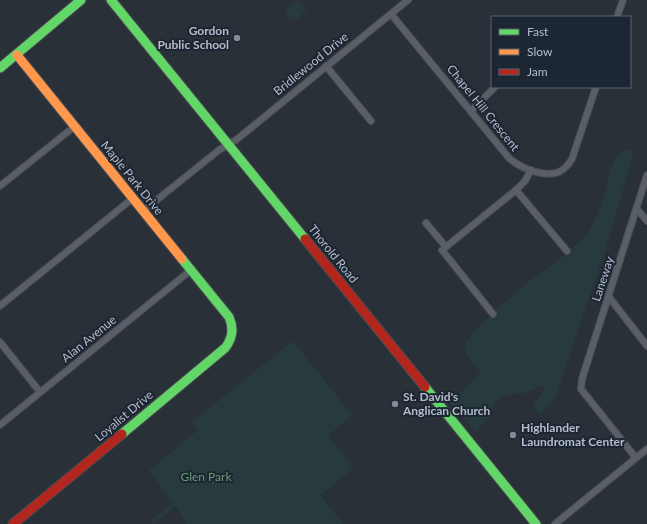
<svg xmlns="http://www.w3.org/2000/svg" width="647" height="524" viewBox="0 0 647 524" font-family="Lato,sans-serif">
  <style>
    .green { fill: #273a3e }
    .lines { fill: none; stroke-linecap: round; stroke-linejoin: round }
    .street-casing { stroke: #484c53; stroke-width: 8 }
    .fast-casing { stroke: #484c53; stroke-width: 11 }
    .slow-casing { stroke: #484c53; stroke-width: 11 }
    .jam-casing { stroke: #484c53; stroke-width: 11 }
    .street { stroke: #5a5e66; stroke-width: 6 }
    .fast { stroke: #63d668; stroke-width: 9 }
    .slow { stroke: #ff974d; stroke-width: 9 }
    .jam { stroke: #b3261e; stroke-width: 9 }
    .poi-dot { fill: #848b96; stroke: #1d2633; stroke-width: 1.5 }
    .labels { text-anchor: middle; stroke-width: 4; stroke-linejoin: round; paint-order: stroke }
    .poi-label { font-size: 12px; font-weight: bold; fill: #b4bcc9; stroke: #1d2633; text-anchor: start }
    .street-label { font-size: 12px; fill: #b4bcc9; stroke: #1d2633 }
    .park-label { font-size: 12px; fill: #6b9a76; stroke: #1d2633 }
  </style>
  <rect width="100%" height="100%" fill="#2a3038"/>
  <g class="green">
    <path d="M297 2H301L306 8 305 12 296 20 289 18 285 9Z"/>
    <path d="M626 149 632 150 633 156 604 254 555 397 540 414 535 411 534 404 545 388 542 386 522 394 515 393C510 394 497 398 495 402 493 405 493 410 491 414 488 420 480 425 477 432L449 402 481 374 466 353 465 343C480 324 507 300 526 284 546 267 570 255 587 233 594 224 600 208 604 197 610 179 608 161 626 149Z"/>
    <path d="M293 341 352 415 328 436 354 468 320 495 343 524H186L176 506 154 524 149 522 173 503 149 470 198 430 192 422Z"/>
  </g>
  <g class="lines">
    <defs>
      <g id="street">
        <path d="M391 14 509 158C520 168 544 178 559 172 565 169 569 164 572 159L596 87"/>
        <path d="M617 17 623 0"/>
        <path d="M326 66 371 121"/>
        <path d="M471 111 495 87"/>
        <path d="M0 186 75 126"/>
        <path d="M516 190 567 251"/>
        <path d="M637 209 647 221"/>
        <path d="M143 211 219 150 236 140 408 0"/>
        <path d="M426 223 446 247"/>
        <path d="M609 297 647 346"/>
        <path d="M0 306 133 198"/>
        <path d="M493 314 442 250 516 190 525 181 531 170"/>
        <path d="M0 342 40 392"/>
        <path d="M0 425 191 270"/>
        <path d="M636 458 581 389 582 379 647 175"/>
        <path d="M555 524 647 449"/>
      </g>
      <g id="fast">
        <path d="M111 0 305 239"/>
        <path d="M0 68 81 0"/>
        <path d="M425 387 536 524"/>
        <path d="M122 434 225 348C233 338 234 328 229 317L182 259"/>
      </g>
      <path id="slow" d="M17 55 182 259"/>
      <g id="jam">
        <path d="M305 239 425 387"/>
        <path d="M13 524 122 434"/>
      </g>
    </defs>
    <use href="#street" class="street-casing"/>
    <use href="#fast" class="fast-casing"/>
    <use href="#slow" class="slow-casing"/>
    <use href="#jam" class="jam-casing"/>
    <use href="#street" class="street"/>
    <use href="#fast" class="fast"/>
    <use href="#slow" class="slow"/>
    <use href="#jam" class="jam"/>
  </g>
  <g class="poi-dot">
    <circle cx="237" cy="38" r="4"/>
    <circle cx="395" cy="404" r="4"/>
    <circle cx="513" cy="435" r="4"/>
  </g>
  <g class="labels">
    <g class="poi-label">
      <text x="229" y="35" text-anchor="end">Gordon<tspan x="229" dy="14">Public School</tspan></text>
      <text x="403" y="401">St. David's<tspan x="403" dy="14">Anglican Church</tspan></text>
      <text x="521" y="432">Highlander<tspan x="521" dy="14">Laundromat Center</tspan></text>
    </g>
    <g class="street-label">
      <text transform="translate(311 64) rotate(-39)" y="4">Bridlewood Drive</text>
      <text transform="translate(483 108) rotate(51)" y="4">Chapel Hill Crescent</text>
      <text transform="translate(132 178) rotate(51)" y="4">Maple Park Drive</text>
      <text transform="translate(333 254) rotate(51)" y="4">Thorold Road</text>
      <text transform="translate(603 279) rotate(-72)" y="4">Laneway</text>
      <text transform="translate(89 339) rotate(-39)" y="4">Alan Avenue</text>
      <text transform="translate(124 416) rotate(-40)" y="4">Loyalist Drive</text>
    </g>
    <g class="park-label">
      <text x="206" y="481">Glen Park</text>
    </g>
  </g>
  <rect x="491" y="16" width="140" height="72" fill="#1d2633" stroke="#59626f"/>
  <rect x="499" y="29" width="20" height="6" fill="#63d668" stroke="#59626f"/>
  <text x="527" y="36" font-size="12" fill="#b4bcc9">Fast</text>
  <rect x="499" y="49" width="20" height="6" fill="#ff974d" stroke="#59626f"/>
  <text x="527" y="56" font-size="12" fill="#b4bcc9">Slow</text>
  <rect x="499" y="69" width="20" height="6" fill="#b3261e" stroke="#59626f"/>
  <text x="527" y="76" font-size="12" fill="#b4bcc9">Jam</text>
</svg>
